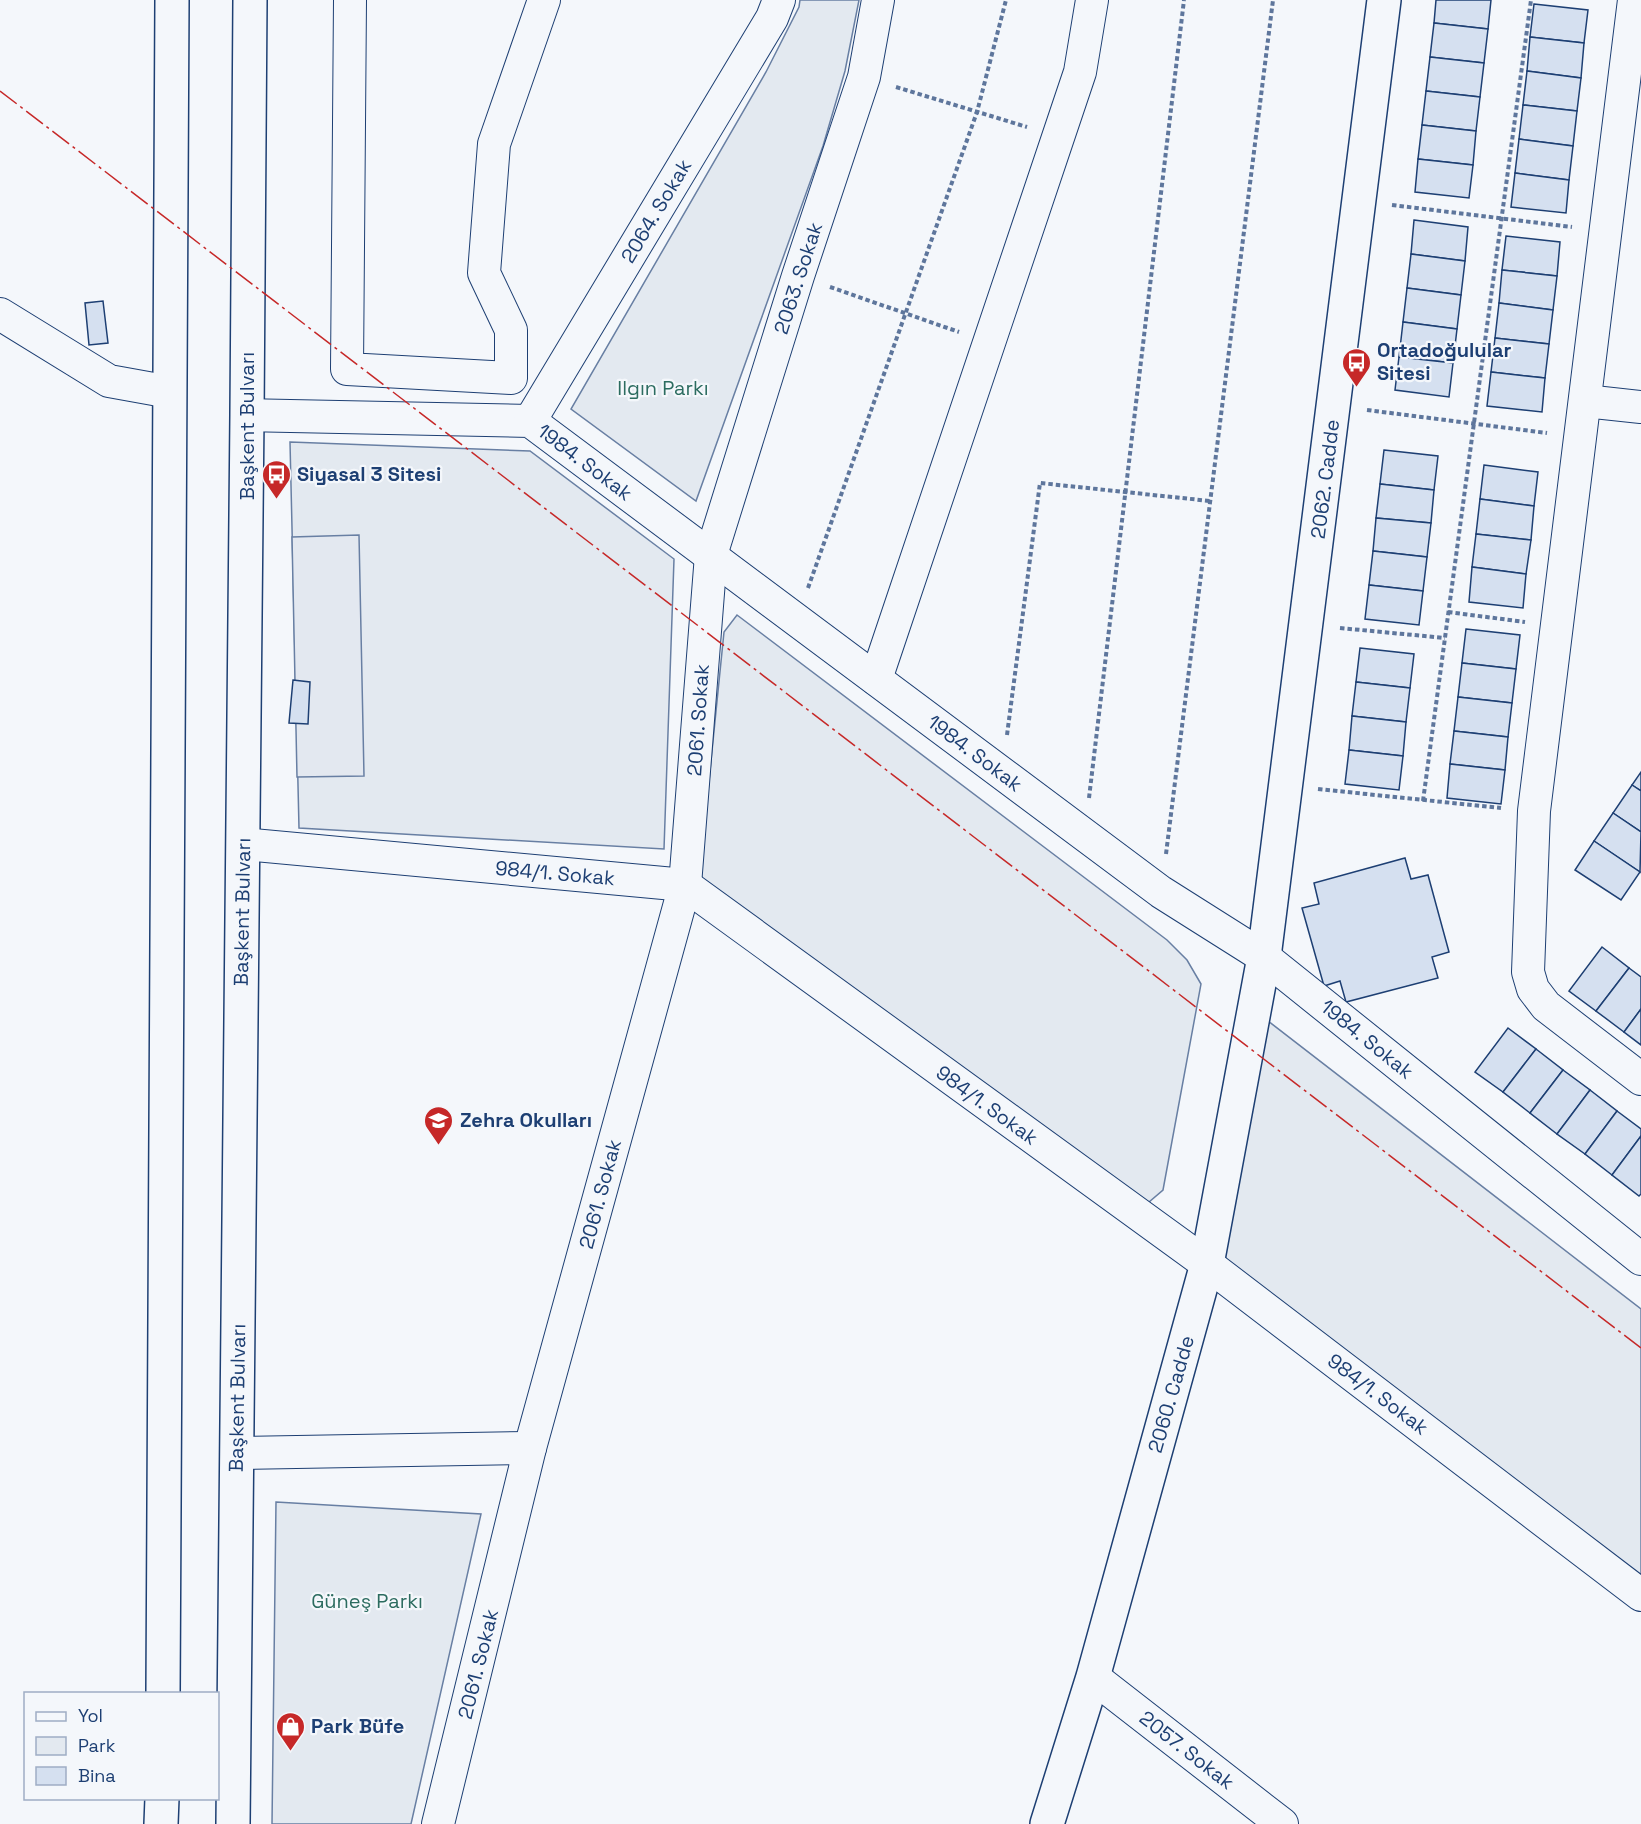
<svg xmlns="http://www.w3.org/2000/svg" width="1641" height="1824" viewBox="0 0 1641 1824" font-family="'Space Grotesk',sans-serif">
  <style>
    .green { fill: #e3e9f0; stroke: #687fa3; stroke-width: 1.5 }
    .parking { fill: #e3e8f0; stroke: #687fa3; stroke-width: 1.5 }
    .building { fill: #d5e0f0; stroke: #1d3f73; stroke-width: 1.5 }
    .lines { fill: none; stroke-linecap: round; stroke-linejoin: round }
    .minor-casing { stroke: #1d3f73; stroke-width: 34 }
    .tertiary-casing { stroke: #1d3f73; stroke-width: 36 }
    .primary-casing { stroke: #1d3f73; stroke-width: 36 }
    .path { stroke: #5e769c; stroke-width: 4; stroke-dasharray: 4.5 3; stroke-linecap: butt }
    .minor { stroke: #f4f7fb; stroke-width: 32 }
    .tertiary { stroke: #f4f7fb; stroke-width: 33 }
    .primary { stroke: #f4f7fb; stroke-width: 33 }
    .power { stroke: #c62828; stroke-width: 1.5; stroke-dasharray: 21 4.5 3 4.5; stroke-linecap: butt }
    .labels { text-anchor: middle; stroke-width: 4.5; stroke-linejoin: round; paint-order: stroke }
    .street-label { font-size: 20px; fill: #1d3f73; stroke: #f4f7fb }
    .poi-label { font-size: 20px; font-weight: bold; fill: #1d3f73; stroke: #f4f7fb; text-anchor: start }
    .park-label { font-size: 20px; fill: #2c6c60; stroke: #f4f7fb }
  </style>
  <rect width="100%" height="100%" fill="#f4f7fb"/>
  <g class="green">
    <path d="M800 0H859L845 71 823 146 696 501 571 409 766 72 799 7Z"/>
    <path d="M290 442 530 451 674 559 664 849 299 828Z"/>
    <path d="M737 615 1167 940 1187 960 1201 984 1163 1190 1149 1202 1129 1201 699 880 724 632Z"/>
    <path d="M1268 1021 1641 1309V1594L1231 1284 1220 1245Z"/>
    <path d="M276 1502 481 1514 411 1824H272Z"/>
  </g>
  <path class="parking" d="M359 535 364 776 297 777 292 537Z"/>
  <g class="building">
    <path d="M1436 0H1491L1488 29 1434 23Z"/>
    <path d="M1534 4 1588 10 1584 43 1530 37Z"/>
    <path d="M1434 23 1488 29 1484 63 1430 57Z"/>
    <path d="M1530 37 1584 43 1581 78 1527 71Z"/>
    <path d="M1430 57 1484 63 1480 97 1426 91Z"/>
    <path d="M1527 71 1581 78 1577 111 1523 105Z"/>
    <path d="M1426 91 1480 97 1476 131 1422 125Z"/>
    <path d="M1523 105 1577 111 1573 146 1519 139Z"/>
    <path d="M1422 125 1476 131 1473 165 1418 159Z"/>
    <path d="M1519 139 1573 146 1569 180 1515 173Z"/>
    <path d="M1418 159 1473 165 1469 198 1415 192Z"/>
    <path d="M1515 173 1569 180 1566 213 1511 207Z"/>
    <path d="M1414 220 1468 227 1465 261 1411 254Z"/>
    <path d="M1506 236 1560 242 1557 276 1502 270Z"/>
    <path d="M1411 254 1465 261 1461 295 1407 288Z"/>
    <path d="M1502 270 1557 276 1553 310 1499 303Z"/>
    <path d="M1407 288 1461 295 1457 329 1403 322Z"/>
    <path d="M103 301 108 343 89 345 85 303Z"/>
    <path d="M1499 303 1553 310 1549 344 1495 338Z"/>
    <path d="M1403 322 1457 329 1453 363 1399 357Z"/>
    <path d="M1495 338 1549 344 1545 378 1491 372Z"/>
    <path d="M1399 357 1453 363 1449 397 1395 390Z"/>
    <path d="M1491 372 1545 378 1542 412 1487 406Z"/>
    <path d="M1384 450 1438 456 1434 490 1380 484Z"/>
    <path d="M1484 465 1538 472 1534 506 1480 499Z"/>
    <path d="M1380 484 1434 490 1431 523 1376 518Z"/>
    <path d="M1480 499 1534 506 1531 540 1476 534Z"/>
    <path d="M1376 518 1431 523 1427 557 1373 551Z"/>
    <path d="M1476 534 1531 540 1526 574 1472 567Z"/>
    <path d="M1373 551 1427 557 1423 591 1369 585Z"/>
    <path d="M1472 567 1526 574 1523 608 1469 602Z"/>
    <path d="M1369 585 1423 591 1419 625 1365 619Z"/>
    <path d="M1466 629 1520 635 1516 669 1462 663Z"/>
    <path d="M1360 648 1414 654 1410 688 1356 682Z"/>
    <path d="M1462 663 1516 669 1512 703 1458 697Z"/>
    <path d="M293 680 310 682 308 724 289 723Z"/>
    <path d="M1356 682 1410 688 1406 722 1352 716Z"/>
    <path d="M1458 697 1512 703 1508 737 1454 731Z"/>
    <path d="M1352 716 1406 722 1403 756 1349 750Z"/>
    <path d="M1454 731 1508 737 1505 770 1450 764Z"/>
    <path d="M1349 750 1403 756 1399 790 1345 784Z"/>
    <path d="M1450 764 1505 770 1501 804 1447 798Z"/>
    <path d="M1641 772V791L1632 785Z"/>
    <path d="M1632 785 1641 791V832L1613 813Z"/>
    <path d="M1613 813 1641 832 1640 872 1594 841Z"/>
    <path d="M1594 841 1640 872 1621 900 1575 870Z"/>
    <path d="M1405 858 1411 879 1428 875 1449 952 1432 957 1438 978 1346 1002 1340 981 1324 986 1302 908 1319 904 1314 883Z"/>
    <path d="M1602 947 1629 968 1596 1011 1569 991Z"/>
    <path d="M1629 968 1641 977V1009L1624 1032 1596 1011Z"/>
    <path d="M1641 1009V1045L1624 1032Z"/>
    <path d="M1508 1028 1536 1049 1503 1092 1475 1072Z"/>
    <path d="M1536 1049 1563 1070 1530 1113 1503 1092Z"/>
    <path d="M1563 1070 1590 1090 1557 1134 1530 1113Z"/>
    <path d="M1590 1090 1617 1111 1585 1154 1557 1134Z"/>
    <path d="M1617 1111 1641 1129V1136L1612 1175 1585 1154Z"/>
    <path d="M1641 1136V1194L1639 1196 1612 1175Z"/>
  </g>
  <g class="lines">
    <defs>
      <g id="minor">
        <path d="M350 0 347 369 511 378V330L484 273 494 144 544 0"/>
        <path d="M1634 0 1534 811 1528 972 1533 989 1546 1006 1641 1079"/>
        <path d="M0 314 109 381 170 392"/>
        <path d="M1585 401 1641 407"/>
        <path d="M247 415 530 421 1161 892 1264 957 1641 1259"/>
        <path d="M530 421 772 18 779 0"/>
        <path d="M876 679 1080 72 1092 0"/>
        <path d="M243 844 685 885 1207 1264 1641 1595"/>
        <path d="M237 1453 530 1448"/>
        <path d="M1093 1677 1282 1824"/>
        <path d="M438 1824 530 1448 685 885 711 555 798 276 864 77 878 0"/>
      </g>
      <path id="tertiary" d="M1047 1824 1093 1677 1207 1264 1264 957 1384 0"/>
      <g id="primary">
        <path d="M163 1694 172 0"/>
        <path d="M161 1824 162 1798"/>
        <path d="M233 1824 247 415 250 0"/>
      </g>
    </defs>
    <use href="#minor" class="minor-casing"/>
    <use href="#tertiary" class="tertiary-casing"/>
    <use href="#primary" class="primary-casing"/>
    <g class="path">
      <path d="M896 87 1027 127"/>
      <path d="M1392 205 1572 227"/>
      <path d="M830 287 959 332"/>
      <path d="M1367 410 1547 433"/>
      <path d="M808 588 977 112 1006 0"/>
      <path d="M1448 612 1525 622"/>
      <path d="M1340 628 1445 638"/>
      <path d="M1007 735 1040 483 1210 501"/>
      <path d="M1318 789 1501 808"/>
      <path d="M1089 798 1184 0"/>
      <path d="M1423 801 1531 0"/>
      <path d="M1166 854 1273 0"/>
    </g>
    <use href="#minor" class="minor"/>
    <use href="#tertiary" class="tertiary"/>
    <use href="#primary" class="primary"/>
    <path class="power" d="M0 91 1641 1348"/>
  </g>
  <defs>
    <symbol id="bus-pin" viewBox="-11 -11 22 30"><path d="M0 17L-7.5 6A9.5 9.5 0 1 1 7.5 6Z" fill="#c62828" stroke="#f4f7fb"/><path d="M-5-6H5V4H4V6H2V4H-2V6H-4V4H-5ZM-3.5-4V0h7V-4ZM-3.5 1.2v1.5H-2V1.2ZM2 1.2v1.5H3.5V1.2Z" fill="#fff"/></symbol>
    <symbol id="school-pin" viewBox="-11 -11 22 30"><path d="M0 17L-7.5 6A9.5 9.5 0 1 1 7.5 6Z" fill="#c62828" stroke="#f4f7fb"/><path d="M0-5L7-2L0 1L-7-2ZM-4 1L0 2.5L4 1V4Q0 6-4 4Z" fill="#fff"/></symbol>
    <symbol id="shop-pin" viewBox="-11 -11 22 30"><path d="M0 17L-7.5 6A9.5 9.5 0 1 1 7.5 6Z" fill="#c62828" stroke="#f4f7fb"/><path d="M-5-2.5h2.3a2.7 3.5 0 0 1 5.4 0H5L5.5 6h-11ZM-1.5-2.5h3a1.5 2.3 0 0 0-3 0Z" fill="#fff"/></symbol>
  </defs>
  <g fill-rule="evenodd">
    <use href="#bus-pin" x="1340" y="346" width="33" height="45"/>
    <use href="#bus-pin" x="260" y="458" width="33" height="45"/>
    <use href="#school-pin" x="422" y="1104" width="33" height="45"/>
    <use href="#shop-pin" x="274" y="1710" width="33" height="45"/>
  </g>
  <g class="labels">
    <g class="street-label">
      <text transform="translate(656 211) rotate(-59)" y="7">2064. Sokak</text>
      <text transform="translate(798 278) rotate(-72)" y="7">2063. Sokak</text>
      <text transform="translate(247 426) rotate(-90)" y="7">Başkent Bulvarı</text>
      <text transform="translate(585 462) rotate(37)" y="7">1984. Sokak</text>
      <text transform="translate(1325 479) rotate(-83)" y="7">2062. Cadde</text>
      <text transform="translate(698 720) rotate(-86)" y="7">2061. Sokak</text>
      <text transform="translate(975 753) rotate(37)" y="7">1984. Sokak</text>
      <text transform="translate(555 873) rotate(5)" y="7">984/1. Sokak</text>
      <text transform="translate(242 912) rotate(-89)" y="7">Başkent Bulvarı</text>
      <text transform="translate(1367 1039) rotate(39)" y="7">1984. Sokak</text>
      <text transform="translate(987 1105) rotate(36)" y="7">984/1. Sokak</text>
      <text transform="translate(600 1194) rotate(-75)" y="7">2061. Sokak</text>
      <text transform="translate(1171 1394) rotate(-74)" y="7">2060. Cadde</text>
      <text transform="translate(1378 1394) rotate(37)" y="7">984/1. Sokak</text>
      <text transform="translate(237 1398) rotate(-89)" y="7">Başkent Bulvarı</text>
      <text transform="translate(478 1664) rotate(-76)" y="7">2061. Sokak</text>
      <text transform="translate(1187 1750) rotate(38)" y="7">2057. Sokak</text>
    </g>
    <g class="poi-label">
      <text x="1377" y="357">Ortadoğulular<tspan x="1377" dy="23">Sitesi</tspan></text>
      <text x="297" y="481">Siyasal 3 Sitesi</text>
      <text x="460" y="1127">Zehra Okulları</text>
      <text x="311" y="1733">Park Büfe</text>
    </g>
    <g class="park-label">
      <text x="663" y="395">Ilgın Parkı</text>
      <text x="367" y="1608">Güneş Parkı</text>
    </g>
  </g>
  <rect x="24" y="1692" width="195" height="108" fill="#f4f7fb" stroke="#9eadc5" stroke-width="1.5"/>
  <rect x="36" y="1712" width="30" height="9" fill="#f4f7fb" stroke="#9eadc5" stroke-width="1.5"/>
  <text x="78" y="1722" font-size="18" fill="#1d3f73">Yol</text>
  <rect x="36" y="1737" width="30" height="18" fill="#e3e9f0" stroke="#9eadc5" stroke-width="1.5"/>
  <text x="78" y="1752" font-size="18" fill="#1d3f73">Park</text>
  <rect x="36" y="1767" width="30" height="18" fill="#d5e0f0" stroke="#9eadc5" stroke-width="1.5"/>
  <text x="78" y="1782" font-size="18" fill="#1d3f73">Bina</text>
</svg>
